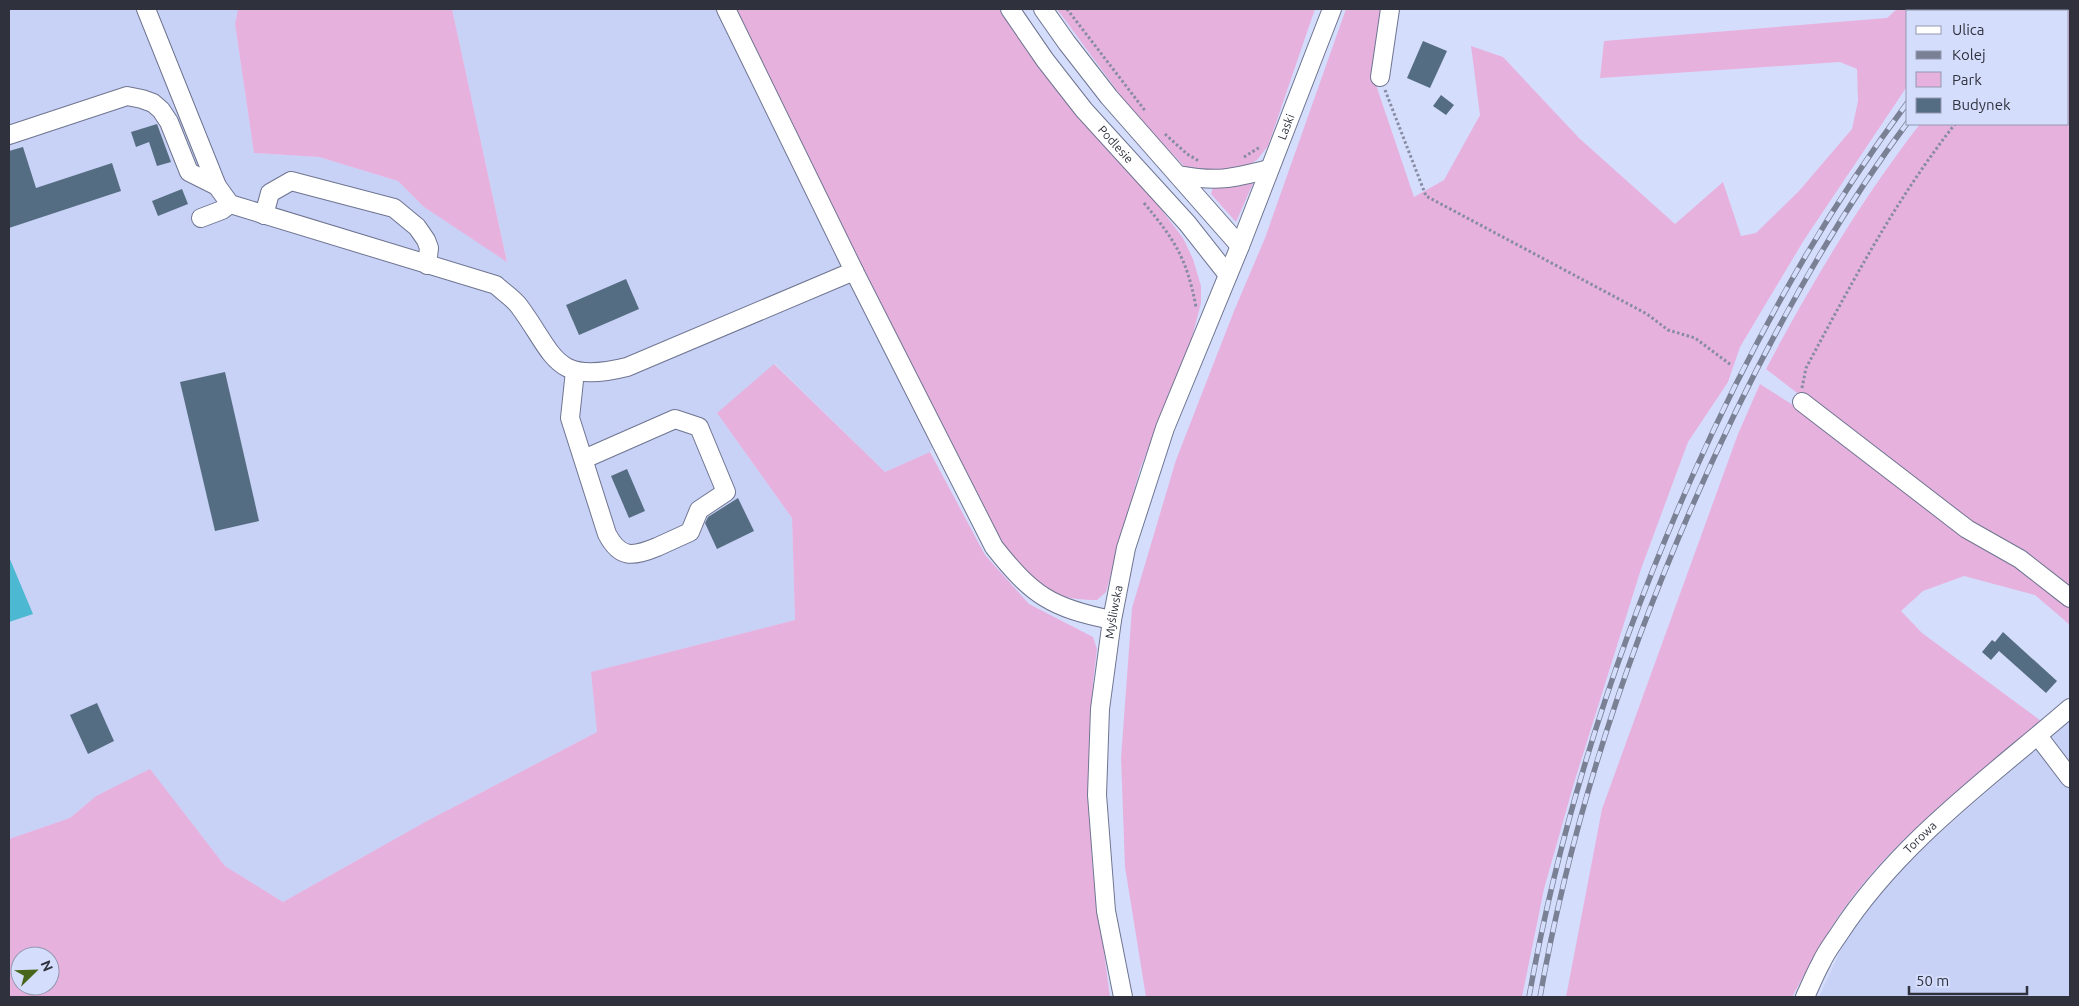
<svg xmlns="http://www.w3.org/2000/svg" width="2079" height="1006" viewBox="0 0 2079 1006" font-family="Ubuntu,sans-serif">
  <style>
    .built { fill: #c8d1f6 }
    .green { fill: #e7b1de; fill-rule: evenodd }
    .water { fill: #4cb8d1 }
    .building { fill: #556d82 }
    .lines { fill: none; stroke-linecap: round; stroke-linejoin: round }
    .minor-casing { stroke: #6e7590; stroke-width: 20 }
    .path { stroke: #878ca2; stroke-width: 3; stroke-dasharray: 2.5 2.5; stroke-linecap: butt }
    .minor { stroke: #fff; stroke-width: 18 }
    .rail-casing { stroke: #7b8195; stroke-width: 5.5 }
    .rail { stroke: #d5ddfc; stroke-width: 4; stroke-dasharray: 11; stroke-linecap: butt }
    .labels { text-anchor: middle; stroke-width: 5; stroke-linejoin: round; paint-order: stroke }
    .street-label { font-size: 12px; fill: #2f323d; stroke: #d5ddfc }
  </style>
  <rect width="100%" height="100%" fill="#d5ddfc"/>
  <g class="built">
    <path d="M9 9H238L235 24 254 153 319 157 398 181 424 207 507 261 452 9H735L857 257 942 423 930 452 885 472 775 364 717 413 792 518 795 620 591 672 597 732 425 822 283 902 225 866 150 770 96 796 70 818 9 839Z"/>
    <path d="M2070 719V997H1819L1848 934 1863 912 1891 880 1931 841Z"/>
  </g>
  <g class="green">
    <path d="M238 9H452L507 262 424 207 398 181 319 157 254 153 235 24Z"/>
    <path d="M735 9H999L1048 78 1119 162 1154 200 1183 238 1193 259 1201 286V303L1191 341 1140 469 1106 592 1097 600C1049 601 1030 581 1003 544L857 257Z"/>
    <path d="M1057 9H1315L1268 146 1257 160 1239 170 1205 173 1184 166 1132 111Z"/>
    <path d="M1346 9H1384L1374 79 1414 197 1444 180 1480 115 1471 46 1503 57 1579 138 1675 224 1723 182 1741 236 1756 233 1799 191 1852 129 1858 101 1857 69 1840 62 1600 78 1604 41 1887 18 1897 9H1962L1960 11H1908V85L1804 240 1740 347 1728 382 1688 442 1641 569 1574 783 1544 889 1522 997H1146L1125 867 1121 758 1132 608 1176 460 1234 311 1265 238Z"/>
    <path d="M2012 9H2070V593L1928 494 1766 369C1811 284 1861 200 1920 124H2068V11H2010Z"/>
    <path d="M1254 181 1236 222 1211 194 1213 187Z"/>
    <path d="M774 364 885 472 930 452 985 555 1029 604 1093 637 1097 649 1093 682 1089 776 1092 862 1110 997H9V839L70 818 96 796 150 769 225 866 283 902 425 822 597 732 591 672 795 620 792 518 717 413ZM20 956H50V986H20Z"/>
    <path d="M1760 384 1826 426 2070 603V625L2035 595 1964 576 1923 591 1901 611 1922 633 2041 721C1967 784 1884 844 1831 928 1817 950 1805 974 1792 997H1566L1602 809 1738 434Z"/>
  </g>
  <path class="water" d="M9 557 33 614 9 622Z"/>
  <g class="building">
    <path d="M1423 41 1447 51 1430 88 1407 78Z"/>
    <path d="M1441 95 1454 105 1446 115 1433 106Z"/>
    <path d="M157 124 171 162 157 166 149 142 136 147 131 132Z"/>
    <path d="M23 147 36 188 112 163 121 191 9 228V151Z"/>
    <path d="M182 189 188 204 158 216 152 201Z"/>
    <path d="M626 279 639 309 579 335 566 305Z"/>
    <path d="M225 372 259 521 215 531 180 382Z"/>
    <path d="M627 469 645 511 629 518 611 476Z"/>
    <path d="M738 498 754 531 717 549 705 523 708 517Z"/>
    <path d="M2003 632 2057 681 2046 693 1999 651 1991 660 1982 652 1992 640 1995 642Z"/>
    <path d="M97 703 114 741 88 754 70 715Z"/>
  </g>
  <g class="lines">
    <defs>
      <g id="minor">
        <path d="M146 9 217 186"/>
        <path d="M726 9 854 271"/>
        <path id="s1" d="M1010 9 1045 60 1084 110 1187 223 1228 275"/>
        <path d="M1043 9 1067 43 1109 97 1240 246"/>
        <path d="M1380 77 1390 9"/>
        <path d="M9 135 127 96 142 99 153 103 161 110 169 122 189 172 217 186 230 204 496 285C503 292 513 298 519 306 556 356 553 385 627 367L854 271 994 547C1032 595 1051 608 1112 620"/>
        <path d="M1178 175C1217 182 1231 179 1269 169"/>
        <path d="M264 215 270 193 291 181 394 208 417 227 426 240 429 248 427 265"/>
        <path d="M201 218 222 210 230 204"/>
        <path d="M575 371 570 418 607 534C620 559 633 557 657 547 668 542 679 537 690 532L699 510 726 492 699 427 675 419 584 459"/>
        <path d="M1802 402 1967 529 2020 559 2070 598"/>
        <path d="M2038 736 2070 778"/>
        <path id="s2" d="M1123 997 1106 911 1097 795 1100 709 1112 620 1126 548 1165 428 1240 246 1332 9"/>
        <path id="s3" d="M1805 997C1810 986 1815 974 1821 963 1826 952 1833 943 1839 934 1898 843 1989 778 2070 708"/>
      </g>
    </defs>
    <use href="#minor" class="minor-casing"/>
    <g class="path">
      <path d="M1067 9 1146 112"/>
      <path d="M2052 11 2055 9"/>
      <path d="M1385 90 1426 196 1647 314 1668 330 1695 338 1731 365"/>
      <path d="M1165 134 1187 154 1199 161"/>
      <path d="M1244 157 1260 147"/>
      <path d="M1144 203C1175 240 1187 259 1196 307"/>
      <path d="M1802 388 1806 368C1851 284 1896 199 1955 124"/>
    </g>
    <use href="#minor" class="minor"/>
    <defs>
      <g id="rail">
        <path d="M1982 11 1984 9"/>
        <path d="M1996 11 1999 9"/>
        <path d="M1529 997C1561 817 1618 644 1692 477 1751 345 1821 218 1908 102"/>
        <path d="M1540 997C1576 793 1646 597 1736 411 1785 311 1841 211 1908 122"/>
      </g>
    </defs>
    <use href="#rail" class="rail-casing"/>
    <use href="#rail" class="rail"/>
  </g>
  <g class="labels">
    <g class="street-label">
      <text dy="4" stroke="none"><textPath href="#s2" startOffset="904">Laski</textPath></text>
      <text dy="4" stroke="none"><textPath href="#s1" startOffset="172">Podlesie</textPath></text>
      <text dy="4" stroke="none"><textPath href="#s2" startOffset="388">Myśliwska</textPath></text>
      <text dy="4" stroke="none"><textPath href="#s3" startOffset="198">Torowa</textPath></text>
    </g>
  </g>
  <rect width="2079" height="1006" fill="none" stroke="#2f323d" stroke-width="20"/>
  <rect x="1906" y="10" width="162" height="115" fill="#d5ddfc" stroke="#9399b0"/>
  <rect x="1916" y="26" width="25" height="8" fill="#ffffff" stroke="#9399b0"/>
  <text x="1952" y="35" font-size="15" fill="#2f323d">Ulica</text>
  <rect x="1916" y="51" width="25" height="8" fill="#7b8195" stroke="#9399b0"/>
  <text x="1952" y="60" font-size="15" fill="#2f323d">Kolej</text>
  <rect x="1916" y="72" width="25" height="15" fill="#e7b1de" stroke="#9399b0"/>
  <text x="1952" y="85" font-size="15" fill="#2f323d">Park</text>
  <rect x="1916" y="98" width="25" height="15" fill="#556d82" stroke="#9399b0"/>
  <text x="1952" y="110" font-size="15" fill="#2f323d">Budynek</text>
  <g transform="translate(35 971) rotate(67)"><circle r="24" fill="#d5ddfc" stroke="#9399b0"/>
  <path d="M0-4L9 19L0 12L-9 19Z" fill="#48661b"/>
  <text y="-8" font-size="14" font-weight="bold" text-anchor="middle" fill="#2f323d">N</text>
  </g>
  <path d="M1909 986v8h118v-8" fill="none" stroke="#2f323d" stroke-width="2.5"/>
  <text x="1916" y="986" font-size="15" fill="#2f323d" stroke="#d5ddfc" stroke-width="4" paint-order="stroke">50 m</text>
</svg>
